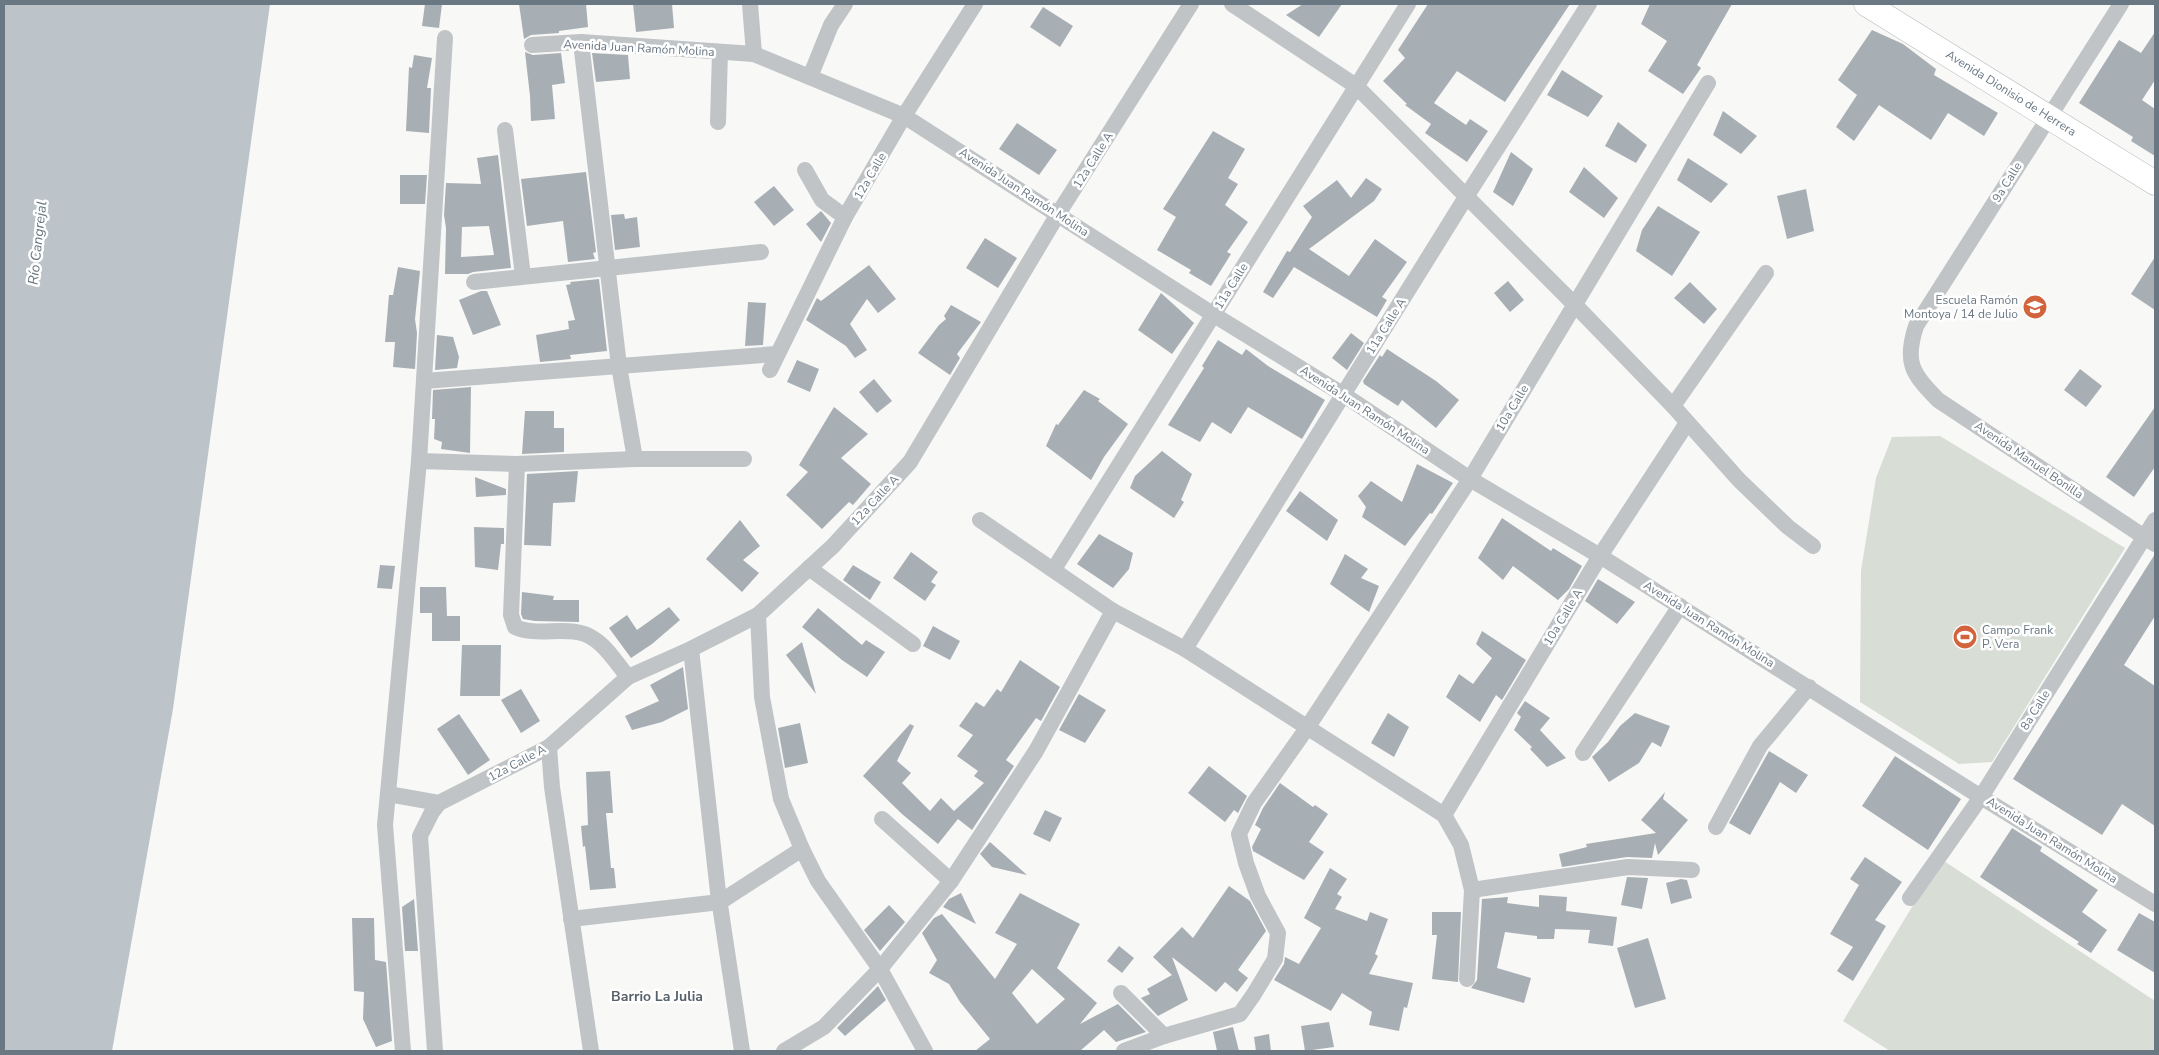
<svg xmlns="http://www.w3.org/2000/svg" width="2159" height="1055" viewBox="0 0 2159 1055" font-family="'Nunito Sans',sans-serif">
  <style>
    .green { fill: #d8ddd5 }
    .water { fill: #bcc4c9 }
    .building { fill: #a8afb4; fill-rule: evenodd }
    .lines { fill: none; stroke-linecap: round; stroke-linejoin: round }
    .secondary-casing { stroke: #b5b9bd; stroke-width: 25 }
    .street { stroke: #c0c4c7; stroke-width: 16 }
    .secondary { stroke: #fff; stroke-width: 24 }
    .labels { text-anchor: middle; stroke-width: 5; stroke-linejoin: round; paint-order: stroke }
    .street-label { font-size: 12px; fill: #6a7884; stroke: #fff }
    .poi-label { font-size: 12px; fill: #6a7884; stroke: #fff; text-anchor: end }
    .water-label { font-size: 14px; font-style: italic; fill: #66777f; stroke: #fff }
    .neighbourhood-label { font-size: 14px; font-weight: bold; fill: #57616a; stroke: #fff }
  </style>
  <rect width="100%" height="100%" fill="#f8f8f6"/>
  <g class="green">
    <path d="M1940 436 2125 548 1992 762 1959 764 1860 702 1861 571 1876 478 1892 437Z"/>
    <path d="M1941 859 2155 1001V1051H1890L1843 1021Z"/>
  </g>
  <path class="water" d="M4 4H270L173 709 112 1051H4Z"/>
  <g class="building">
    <path d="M425 4H442L439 28 422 26Z"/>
    <path d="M519 4H586L588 27 559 31V33L531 35 524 39Z"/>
    <path d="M633 4H672L674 28 636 32Z"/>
    <path d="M1303 4H1342L1319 37 1286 15Z"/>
    <path d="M1428 4H1570L1505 102 1457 71 1434 103 1466 125 1470 119 1488 131 1467 162 1425 133 1431 124 1405 105 1407 104 1383 81 1405 58 1398 50Z"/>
    <path d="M1650 4H1732L1697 65 1701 68 1683 94 1648 71 1667 41 1641 24Z"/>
    <path d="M1043 7 1073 26 1060 47 1030 27Z"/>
    <path d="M1872 30 1903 44 1936 69 1934 75 1998 113 1984 136 1948 113 1931 140 1879 105 1854 141 1836 127 1857 95 1838 80Z"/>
    <path d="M2155 32V80L2142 100 2155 109V156L2131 141 2133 137 2079 103 2119 40 2141 53Z"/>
    <path d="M525 52 533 55 561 53 565 83 552 85 555 119 531 121 530 96Z"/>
    <path d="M592 53 628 55 630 79 596 82Z"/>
    <path d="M414 55 432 58 427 88H431L429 133 406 131 409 67 412 68Z"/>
    <path d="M1562 70 1603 96 1588 117 1547 95Z"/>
    <path d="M1723 111 1757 136 1741 154 1713 135Z"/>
    <path d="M1618 122 1647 145 1636 163 1605 146Z"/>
    <path d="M1017 123 1057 150 1039 175 999 149Z"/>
    <path d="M1213 131 1245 149 1228 178 1238 184 1225 205 1248 222 1227 252 1231 254 1211 286 1189 273 1191 270 1157 250 1176 217 1163 209Z"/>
    <path d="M1511 152 1533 169 1513 206 1493 192Z"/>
    <path d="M498 155 511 268 473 272 468 274H445L446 228 444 215 446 183 481 184 477 158ZM489 226 494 255 461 257 462 227Z"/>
    <path d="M1688 158 1728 184 1711 203 1677 180Z"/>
    <path d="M1584 167 1618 198 1604 218 1569 192Z"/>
    <path d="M586 172 596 252 593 253 595 259 568 262 563 221 527 226 521 179Z"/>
    <path d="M400 175H427L425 204H400Z"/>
    <path d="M1366 178 1382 189 1374 201 1309 249 1349 276 1375 239 1407 262 1382 297 1387 300 1377 317 1294 267 1273 298 1263 292 1287 251 1290 252 1312 217 1303 206 1337 180 1351 198Z"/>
    <path d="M774 186 794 210 774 226 754 202Z"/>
    <path d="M1806 189 1814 231 1787 239 1777 196Z"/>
    <path d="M1658 206 1700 232 1672 276 1636 251 1642 230Z"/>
    <path d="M821 211 831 223 821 242 806 224Z"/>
    <path d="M624 214 625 219 637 217 640 247 615 250 611 215Z"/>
    <path d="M985 238 1017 258 998 288 966 268Z"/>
    <path d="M2155 257V310L2131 294Z"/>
    <path d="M869 265 896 299 878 313 867 299 850 324 867 350 855 358 846 346 806 320 817 298 821 301Z"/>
    <path d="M398 267 420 271 415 319 417 333 415 369 393 367 395 342H385L389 295H393Z"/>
    <path d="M599 279 607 351 570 355 571 359 540 362 536 335 569 329 568 321 575 320 566 285 571 284 570 282Z"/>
    <path d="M1508 281 1524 300 1510 312 1494 293Z"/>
    <path d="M1690 282 1717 309 1704 324 1674 298Z"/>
    <path d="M481 291H487L501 325 473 335 459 300Z"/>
    <path d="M1161 293 1194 323 1172 354 1138 330Z"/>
    <path d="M748 302 766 303 763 345 745 346Z"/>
    <path d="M951 305 981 322 957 354 960 358 950 375 918 353 939 325 946 319 944 316Z"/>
    <path d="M1351 333 1364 343 1347 370 1332 358Z"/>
    <path d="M437 335 453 337 459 357 457 368 435 370Z"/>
    <path d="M1218 340 1242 355 1246 349 1268 366 1325 400 1302 439 1248 407 1231 434 1212 422 1200 442 1168 425 1204 368 1202 366Z"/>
    <path d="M1387 349 1436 381 1459 400 1436 428 1402 400 1398 406 1364 384 1363 381 1380 355 1382 357Z"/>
    <path d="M797 360 819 369 810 392 787 382Z"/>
    <path d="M2080 369 2102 386 2086 407 2064 390Z"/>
    <path d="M874 379 892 401 877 413 859 392Z"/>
    <path d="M471 387 470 453 441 449 442 442 434 439 435 419H432L433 390Z"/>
    <path d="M1084 390 1100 399 1098 401 1128 424 1104 457 1091 480 1046 446 1056 424 1058 425Z"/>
    <path d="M834 407 868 434 841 458 871 484 853 505 849 502 822 529 786 495 808 472 799 465Z"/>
    <path d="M2155 407V467L2134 497 2106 477Z"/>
    <path d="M525 411H554V428H564V452L522 454Z"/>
    <path d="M1162 451 1192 474 1181 500 1184 502 1174 518 1130 488 1135 476Z"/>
    <path d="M1417 464 1453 483 1432 514 1430 513 1405 546 1362 517 1366 507 1358 496 1371 481 1402 502Z"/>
    <path d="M578 471 575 502 553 503 551 546 524 545 527 474Z"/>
    <path d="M475 477 506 489V495L476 497Z"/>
    <path d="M1300 491 1338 520 1327 541 1286 511Z"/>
    <path d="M1502 518 1551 551 1553 548 1582 566 1569 589 1558 600 1513 566 1503 580 1478 558Z"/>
    <path d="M740 520 760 546 743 560 759 573 742 592 706 559Z"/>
    <path d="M474 527 504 528V544H501L498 570 475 567Z"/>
    <path d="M1099 534 1133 553 1129 569 1113 588 1077 564Z"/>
    <path d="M911 552 938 572 931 582 936 585 925 601 893 578Z"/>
    <path d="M1345 554 1368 569 1361 578 1379 586 1369 612 1330 584Z"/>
    <path d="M2155 554V616L2124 665 2155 686V826L2122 804 2102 835 2013 779Z"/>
    <path d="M380 565 395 566 392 589 377 588Z"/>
    <path d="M853 565 881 582 870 600 843 580Z"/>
    <path d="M1598 579 1635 602 1617 624 1585 601Z"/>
    <path d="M420 587H446L447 616H460V641H432V613H420Z"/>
    <path d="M522 592 554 596 553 600H579V622L535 621 523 619 521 614Z"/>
    <path d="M669 607 680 620 652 644 631 658 609 628 627 615 637 630Z"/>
    <path d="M818 608 862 645 866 640 885 652 867 677 842 660 802 627Z"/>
    <path d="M933 626 960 641 950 660 923 646Z"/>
    <path d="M1482 631 1526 660 1502 700 1496 695 1480 722 1446 697 1459 674 1473 684 1492 658 1476 644Z"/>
    <path d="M802 642 816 694 786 655Z"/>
    <path d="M462 645H501L500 696H460Z"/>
    <path d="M1020 660 1060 687 1041 721 1036 718 1006 760 1014 766 972 830 958 819 938 844 902 814 863 776 910 724 914 726 897 761 911 773 902 783 930 811 941 798 954 811 984 783 974 776 978 771 957 756 973 735 959 726 976 702 984 707 997 689 1001 692Z"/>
    <path d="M683 667 688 709 662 722 632 730 625 716 659 701 650 685Z"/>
    <path d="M521 689 540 721 521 733 501 700Z"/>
    <path d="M1079 694 1106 710 1085 743 1059 730Z"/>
    <path d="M1525 701 1550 718 1540 730 1566 758 1547 767 1530 749 1532 747 1514 730 1521 717 1517 713Z"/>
    <path d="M1388 713 1409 727 1394 757 1371 743Z"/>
    <path d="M1635 713 1670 726 1661 747 1652 742 1639 763 1609 782 1592 757 1608 742 1620 726Z"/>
    <path d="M459 714 490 760 468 775 437 729Z"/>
    <path d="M800 723 808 763 785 768 778 728Z"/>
    <path d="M1769 751 1808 775 1796 793 1780 782 1750 835 1729 823Z"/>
    <path d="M1895 756 1961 799 1928 850 1862 806Z"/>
    <path d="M1209 766 1247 796 1238 813 1234 810 1225 822 1188 793Z"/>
    <path d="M610 771 613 813H606L611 868H614L616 888 590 890 585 846 583 847 581 826 588 825 586 772Z"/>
    <path d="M1280 783 1313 807 1315 805 1328 814 1309 842 1324 852 1304 880 1253 851 1252 847 1261 829 1255 825 1263 808Z"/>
    <path d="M1665 792 1663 799 1688 820 1658 855 1655 843 1652 858 1627 857 1562 867 1559 854 1587 847 1586 844 1656 833 1641 820Z"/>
    <path d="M1045 810 1062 818 1050 842 1033 834Z"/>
    <path d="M2012 828 2042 847 2040 851 2098 890 2082 912 2107 930 2091 953 2077 944 2079 942 1980 877Z"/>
    <path d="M990 842 1027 875 992 867 980 854Z"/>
    <path d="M1865 857 1902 882 1875 920 1886 926 1853 981 1837 971 1853 947 1830 934 1859 885 1850 879Z"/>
    <path d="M1330 868 1347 879 1337 894 1342 897 1335 909 1367 921 1370 912 1388 919 1375 954 1378 956 1369 974 1413 983 1407 1008 1404 1007 1399 1031 1369 1025 1372 1012 1342 993 1331 1011 1274 980 1284 964 1285 957 1299 964 1321 928 1304 918Z"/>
    <path d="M1627 877 1648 878 1642 909 1621 905Z"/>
    <path d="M1681 879 1687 880 1692 898 1671 904 1666 883Z"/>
    <path d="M1229 886 1250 901 1266 931 1238 970 1248 978 1237 992 1225 982 1216 992 1172 957 1188 1000 1158 1016 1141 998 1150 994 1147 989 1172 975 1153 957 1182 927 1193 938Z"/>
    <path d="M961 893 976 924 943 907 949 899Z"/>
    <path d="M1020 893 1080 924 1057 968 1097 1003 1080 1024 1118 1004 1146 1032 1116 1042 1104 1030 1080 1051H975L990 1039 960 1002 949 984 929 973 937 960 922 933 934 918 942 914 995 979 1017 944 995 933ZM1032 969 1065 999 1037 1024 1012 993Z"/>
    <path d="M1539 895 1567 897 1566 911 1617 917 1613 946 1588 943 1590 930 1555 929 1554 939H1537V936L1505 932 1497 968 1531 978 1524 1003 1471 988 1477 980 1482 899 1508 897 1507 903 1539 907Z"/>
    <path d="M414 899 418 951H405L402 907Z"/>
    <path d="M889 905 905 922 880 951 864 930Z"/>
    <path d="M1432 912H1461L1458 982 1432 979 1437 935H1432Z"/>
    <path d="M2139 913 2155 922V973L2117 950Z"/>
    <path d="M352 918H374L375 960 386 962 392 1041 376 1047 363 1019 364 992 354 991Z"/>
    <path d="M1648 938 1666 999 1635 1008 1617 948Z"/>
    <path d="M1119 946 1134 958 1122 973 1107 961Z"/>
    <path d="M878 986 886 1000 845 1036 837 1028Z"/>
    <path d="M1329 1022 1334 1047 1305 1051 1301 1026Z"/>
    <path d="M1233 1027 1239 1051H1217L1213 1032Z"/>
    <path d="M1269 1034 1271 1051H1256L1254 1037Z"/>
  </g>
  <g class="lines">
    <defs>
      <path id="secondary" d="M1866 4 2155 183"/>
    </defs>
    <use href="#secondary" class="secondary-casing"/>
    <g class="street">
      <path d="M750 4 754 54"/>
      <path d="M1232 4 1356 86 1575 305 1673 406 1739 480 1788 527 1813 546"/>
      <path d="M2121 4 1916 326C1904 363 1912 373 1938 400L2155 544"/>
      <path d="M581 42 619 366 635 459"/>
      <path d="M532 45 581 42 754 54 904 116 1214 315 1344 395 1470 479 1600 556 1981 797 2155 904"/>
      <path d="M810 77 831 25 845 4"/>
      <path d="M718 122 720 52"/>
      <path d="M505 130 523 276"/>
      <path d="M805 170 822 200 845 217"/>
      <path d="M474 282 761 252"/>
      <path d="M770 370 845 217 904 116 975 4"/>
      <path d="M424 381 776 354"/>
      <path d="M1673 406 1766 273"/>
      <path d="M419 461 517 464 635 459H744"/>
      <path d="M517 464 511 615 515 627C539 638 572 623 594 639 607 647 618 665 628 677"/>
      <path d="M980 520 1113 611 1185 649 1444 815 1461 845 1472 890 1467 979"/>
      <path d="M809 568 913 644"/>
      <path d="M1054 569 1408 4"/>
      <path d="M758 615 762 697 781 799 802 849 818 881 880 969 925 1051"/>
      <path d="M691 649 718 892 742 1051"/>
      <path d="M1185 649 1466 197 1589 4"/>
      <path d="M549 747 552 787 591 1051"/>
      <path d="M1583 753 1680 606"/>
      <path d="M388 794 439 803 549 747 628 677 691 649 758 615 833 546 910 462 1058 214 1191 4"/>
      <path d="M1444 815 1600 556 1687 423"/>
      <path d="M882 819 951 881"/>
      <path d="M1716 827 1760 746 1809 687"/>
      <path d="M1472 890 1628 867 1692 870"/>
      <path d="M1910 898 1981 797 2155 520"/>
      <path d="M571 919 720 902 802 849"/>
      <path d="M1121 993 1164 1036"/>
      <path d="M403 1051 385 825 419 461 445 38"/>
      <path d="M435 1051 420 836 432 812 439 803"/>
      <path d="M784 1051 824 1027 880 969 951 881 1036 751 1113 611"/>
      <path d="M1124 1051 1164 1036 1240 1014 1254 994 1275 959 1278 933 1258 896 1246 863 1239 834 1254 803 1307 728 1470 479 1708 83"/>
    </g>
    <use href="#secondary" class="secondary"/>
  </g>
  <defs>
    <symbol id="school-disc" viewBox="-11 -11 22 22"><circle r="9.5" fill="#d1633d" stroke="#fff"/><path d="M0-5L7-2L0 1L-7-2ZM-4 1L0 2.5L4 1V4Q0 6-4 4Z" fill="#fff"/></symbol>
    <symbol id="stadium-disc" viewBox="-11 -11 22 22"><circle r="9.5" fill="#d1633d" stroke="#fff"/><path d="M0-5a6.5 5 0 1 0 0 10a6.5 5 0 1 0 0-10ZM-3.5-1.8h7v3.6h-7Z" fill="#fff"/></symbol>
  </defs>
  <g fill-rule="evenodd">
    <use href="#school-disc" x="2021" y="293" width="28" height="28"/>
    <use href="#stadium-disc" x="1951" y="623" width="28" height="28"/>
  </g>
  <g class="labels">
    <g class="street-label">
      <text transform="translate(639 48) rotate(3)" y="4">Avenida Juan Ramón Molina</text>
      <text transform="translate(2011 93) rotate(32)" y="4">Avenida Dionisio de Herrera</text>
      <text transform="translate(1093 160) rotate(-58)" y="4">12a Calle A</text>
      <text transform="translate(870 176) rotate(-60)" y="4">12a Calle</text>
      <text transform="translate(2007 182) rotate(-58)" y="4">9a Calle</text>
      <text transform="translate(1024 192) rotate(33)" y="4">Avenida Juan Ramón Molina</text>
      <text transform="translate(1231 286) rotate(-58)" y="4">11a Calle</text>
      <text transform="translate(1386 326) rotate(-58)" y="4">11a Calle A</text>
      <text transform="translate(1512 408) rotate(-59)" y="4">10a Calle</text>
      <text transform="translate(1365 410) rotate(33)" y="4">Avenida Juan Ramón Molina</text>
      <text transform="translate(2029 460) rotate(34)" y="4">Avenida Manuel Bonilla</text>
      <text transform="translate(875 500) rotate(-47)" y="4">12a Calle A</text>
      <text transform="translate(1563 617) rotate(-59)" y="4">10a Calle A</text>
      <text transform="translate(1709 624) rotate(32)" y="4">Avenida Juan Ramón Molina</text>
      <text transform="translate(2035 710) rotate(-58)" y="4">8a Calle</text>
      <text transform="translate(517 763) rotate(-28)" y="4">12a Calle A</text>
      <text transform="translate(2052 840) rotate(32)" y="4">Avenida Juan Ramón Molina</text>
    </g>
    <g class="poi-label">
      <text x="2018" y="304">Escuela Ramón<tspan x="2018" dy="14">Montoya / 14 de Julio</tspan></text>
      <text x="1982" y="634" text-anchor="start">Campo Frank<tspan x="1982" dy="14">P. Vera</tspan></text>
    </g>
    <g class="water-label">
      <text transform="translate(37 243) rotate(-84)" y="5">Río Cangrejal</text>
    </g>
    <g class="neighbourhood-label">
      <text x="657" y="1001">Barrio La Julia</text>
    </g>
  </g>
  <rect width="2159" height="1055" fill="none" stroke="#6a7884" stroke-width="10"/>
</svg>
